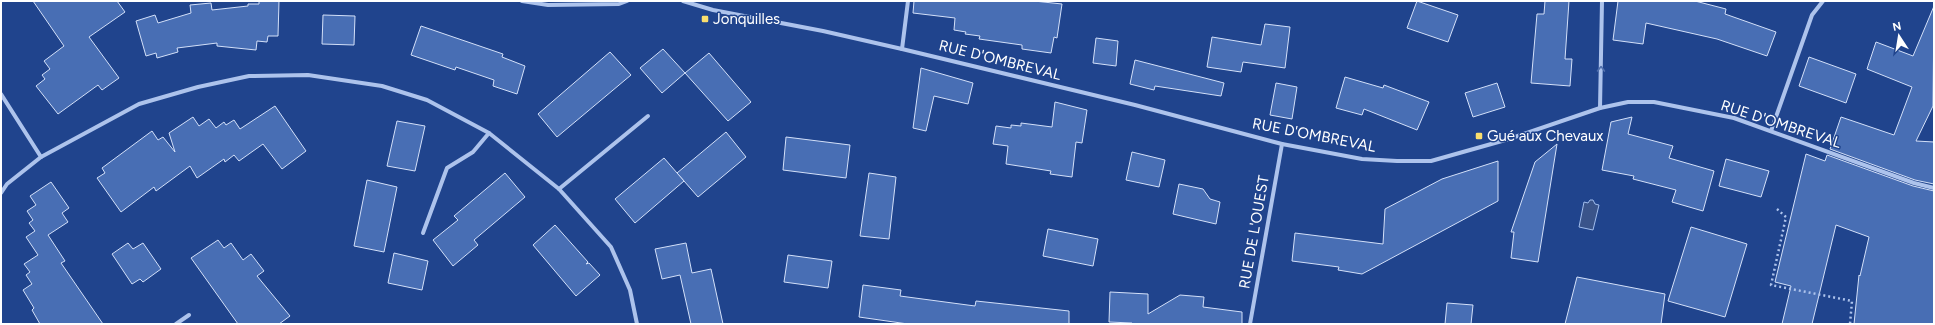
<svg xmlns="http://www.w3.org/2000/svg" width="1935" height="325" viewBox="0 0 1935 325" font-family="Figtree,sans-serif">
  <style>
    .water { fill: #3a548a; stroke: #a1bded }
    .building { fill: #486eb4; stroke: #d3e0f9 }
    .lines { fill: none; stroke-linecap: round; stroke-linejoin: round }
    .path { stroke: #adc3ec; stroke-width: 2.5; stroke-dasharray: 2 3; stroke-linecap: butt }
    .street { stroke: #adc3ec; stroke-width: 4 }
    .oneway { stroke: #5170ae }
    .poi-dot { fill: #fadf6e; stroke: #20448d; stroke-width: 1.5 }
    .labels { text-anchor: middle; stroke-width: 3; stroke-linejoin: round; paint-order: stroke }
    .poi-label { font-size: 15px; fill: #fff; stroke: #20448d; text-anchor: start }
    .street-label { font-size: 15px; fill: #fff; stroke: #20448d }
  </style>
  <rect width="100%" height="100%" fill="#20448d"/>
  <path class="water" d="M1590 200H1593L1595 204 1599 205 1593 230 1579 227 1584 202 1588 203Z"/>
  <g class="building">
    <path d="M33 1H117L125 12 89 37 119 78 102 90 98 85 58 114 36 86 45 79 42 75 50 69 44 61 64 46Z"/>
    <path d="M259 1H279L278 36H268L267 42 257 41 256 50 217 46V43L177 48 178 52 157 58 156 53 146 56 136 21 155 15 158 23 191 13 190 5 211 3 212 10 248 6V4H259Z"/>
    <path d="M914 1H1034L1062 4 1057 38 1054 37 1051 53 1022 49V45L979 39 980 36 965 34 966 32 954 30 955 18 913 13Z"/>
    <path d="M1417 1 1458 15 1448 42 1407 28Z"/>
    <path d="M1545 1H1569L1565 59H1572L1570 86 1531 83 1537 14H1544Z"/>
    <path d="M1618 1H1695L1726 9 1725 14 1776 32 1767 56 1717 39 1646 23 1643 44 1613 40Z"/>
    <path d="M1934 6 1933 106 1916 141 1934 142V184L1915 180 1830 149 1841 117 1894 135 1912 87 1867 69 1876 42 1913 56Z"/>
    <path d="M323 15 355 16 354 45 322 44Z"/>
    <path d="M1265 24 1290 27 1285 68 1243 62 1241 72 1207 67 1212 37 1261 45Z"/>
    <path d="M421 26 503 54 502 57 525 66 517 94 493 86 494 80 456 67 455 70 411 55Z"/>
    <path d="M1096 38 1118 41 1116 66 1093 63Z"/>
    <path d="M663 49 685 73 709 53 751 102 728 121 685 73 662 93 640 68Z"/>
    <path d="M610 52 631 75 557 137 538 114Z"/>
    <path d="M1809 57 1856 74 1846 103 1799 86Z"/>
    <path d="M1135 60 1224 83 1221 96 1155 86 1154 90 1130 84Z"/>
    <path d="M921 68 973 83 968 104 934 96 926 131 913 128Z"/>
    <path d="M1345 77 1383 88 1384 85 1429 102 1417 130 1364 109 1362 115 1336 108Z"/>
    <path d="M1276 83 1297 87 1292 119 1270 115Z"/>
    <path d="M1497 83 1505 107 1473 117 1465 93Z"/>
    <path d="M1055 102 1087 110 1082 143 1076 142 1072 177 1050 174 1051 171 1006 164 1008 146 993 144 996 126 1011 128V125L1021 126V123L1052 127Z"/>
    <path d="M275 106 306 151 282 169 263 144 239 161 234 155 225 162 224 159 197 178 190 166 156 191 154 187 121 212 97 178 105 173 102 168 152 131 158 140 163 137 175 152 169 133 193 117 199 126 209 119 216 128 224 122 226 125 234 120 240 129Z"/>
    <path d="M1632 117 1628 134 1673 146 1669 158 1714 171 1703 211 1672 202 1676 190 1633 179 1634 176 1602 170 1611 122Z"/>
    <path d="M397 121 425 126 415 171 387 166Z"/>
    <path d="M726 132 746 157 698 197 677 173Z"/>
    <path d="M786 137 850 145 846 178 783 170Z"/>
    <path d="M1557 144 1538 262 1511 258 1514 232H1511L1535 162Z"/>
    <path d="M1132 152 1165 160 1159 187 1126 180Z"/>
    <path d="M1806 154 1825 161 1827 155 1913 186 1934 191V324H1854L1859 275 1860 276 1869 237 1836 225 1812 324H1782L1791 286 1775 282Z"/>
    <path d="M664 158 684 181 635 223 615 199Z"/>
    <path d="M1726 159 1769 171 1761 197 1719 186Z"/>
    <path d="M1498 161V201L1362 274 1338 270 1339 267 1292 261 1295 233 1383 244 1385 209 1442 179Z"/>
    <path d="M505 173 525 197 474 240 478 245 453 266 433 240 458 220 454 216Z"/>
    <path d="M869 173 896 177 889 239 860 236Z"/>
    <path d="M367 180 397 187 384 252 354 246Z"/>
    <path d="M51 182 69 208 62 213 68 222 48 235 65 261 61 263 103 324H40L32 310 34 308 23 290 32 284 26 275 30 272 24 264 38 255 26 237 35 231 29 223 33 220 27 211 36 205 30 196Z"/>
    <path d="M1179 184 1203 189 1210 199 1220 202 1216 224 1173 214Z"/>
    <path d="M555 225 588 262 586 264 589 263 600 275 576 296 533 245Z"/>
    <path d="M1691 227 1747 244 1725 317 1668 301Z"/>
    <path d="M1048 229 1098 239 1093 266 1043 256Z"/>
    <path d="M218 240 224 248 231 243 243 260 251 254 264 271 257 276 290 316 279 324H238L191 258Z"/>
    <path d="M128 243 133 249 143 243 161 269 143 282 140 279 132 284 112 254Z"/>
    <path d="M686 243 692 273 711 269 723 324H691L680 275 662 279 655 249Z"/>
    <path d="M394 253 428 261 422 290 388 283Z"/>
    <path d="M788 255 832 261 828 288 784 282Z"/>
    <path d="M1577 277 1665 294 1661 324H1565Z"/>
    <path d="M863 285 901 290 900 296 975 306 976 301 1069 311V324H908L859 317Z"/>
    <path d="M1110 292 1148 294V314L1180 295 1204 297 1203 307 1242 312V324H1131L1132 323 1109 322Z"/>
    <path d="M1447 303 1473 305 1471 324H1445Z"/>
  </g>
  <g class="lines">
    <path class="path" d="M1777 209 1786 217 1771 285 1852 301 1850 324"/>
    <g class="street">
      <path d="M522 1 548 5 619 4 627 1"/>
      <path d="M683 1 713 10 823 31 902 49 1135 105 1282 144 1362 159 1397 161H1431L1509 139 1600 108 1628 102H1654L1734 118 1914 183 1934 188"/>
      <path d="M902 49 908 1"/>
      <path d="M1 94 41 157"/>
      <path d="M1600 108 1602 1"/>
      <path d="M1771 131 1812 15 1823 1"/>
      <path d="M559 189 648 116"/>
      <path d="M1 193 7 184 41 157 139 104 198 87 249 76 308 75 382 86 427 100 489 133 559 189 611 247 630 290 637 324"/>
      <path d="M423 233 447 168 473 152 489 133"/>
      <path d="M176 324 189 315"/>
      <path d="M1250 324 1282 144"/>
    </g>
  </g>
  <defs><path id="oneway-chevron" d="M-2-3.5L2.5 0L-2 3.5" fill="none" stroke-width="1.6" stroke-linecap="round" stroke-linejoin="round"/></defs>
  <use class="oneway" href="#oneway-chevron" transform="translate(1601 69) rotate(-89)"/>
  <g class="poi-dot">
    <rect x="701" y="15" width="8" height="8" rx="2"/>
    <rect x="1475" y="132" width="8" height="8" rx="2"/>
  </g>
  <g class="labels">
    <g class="poi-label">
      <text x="713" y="24">Jonquilles</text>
      <text x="1487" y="141">Gué aux Chevaux</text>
    </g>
    <g class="street-label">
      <text transform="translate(1000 60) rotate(14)" y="5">RUE D'OMBREVAL</text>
      <text transform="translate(1781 124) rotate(18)" y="5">RUE D'OMBREVAL</text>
      <text transform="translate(1314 135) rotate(11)" y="5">RUE D'OMBREVAL</text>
      <text transform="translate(1254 232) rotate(-80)" y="5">RUE DE L'OUEST</text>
    </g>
  </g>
  <rect width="1935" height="325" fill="none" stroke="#ffffff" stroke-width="4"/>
  <g transform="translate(1899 36) rotate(348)" stroke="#20448d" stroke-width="3" paint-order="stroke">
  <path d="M0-3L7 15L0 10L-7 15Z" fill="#ffffff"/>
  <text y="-6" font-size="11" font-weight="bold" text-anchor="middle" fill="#ffffff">N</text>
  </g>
</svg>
